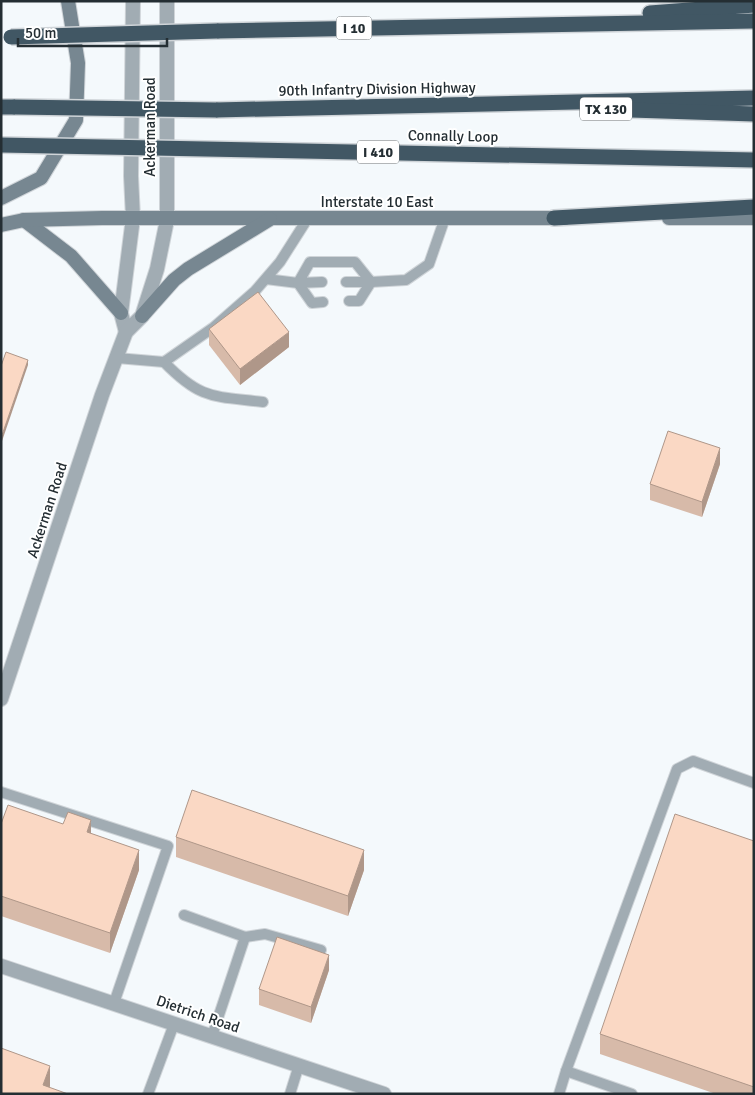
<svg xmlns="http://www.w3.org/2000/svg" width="755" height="1095" viewBox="0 0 755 1095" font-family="Signika,sans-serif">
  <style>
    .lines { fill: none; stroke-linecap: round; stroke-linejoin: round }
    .service-casing { stroke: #cfd4d8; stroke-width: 12 }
    .minor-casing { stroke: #cfd4d8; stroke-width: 16 }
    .tertiary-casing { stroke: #cfd4d8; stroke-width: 16 }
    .secondary-casing { stroke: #cfd4d8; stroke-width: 16 }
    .motorway-casing { stroke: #cfd4d8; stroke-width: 18 }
    .service { stroke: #a1acb3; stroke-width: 10 }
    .minor { stroke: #a1acb3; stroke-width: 14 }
    .tertiary { stroke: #a1acb3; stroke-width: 14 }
    .secondary { stroke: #778791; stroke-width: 14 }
    .motorway { stroke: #415764; stroke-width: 15 }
    .motorway-bridge-casing { stroke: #cfd4d8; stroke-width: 18; stroke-linecap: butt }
    .motorway-bridge { stroke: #415764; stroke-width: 15 }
    .wall { fill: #d7baa9 }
    .shaded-wall { fill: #af9789 }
    .building { fill: #fad8c4; stroke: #af9789 }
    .labels { text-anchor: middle; stroke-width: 4; stroke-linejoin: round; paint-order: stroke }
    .shield { fill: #fff; stroke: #666d70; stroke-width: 1 }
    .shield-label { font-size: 14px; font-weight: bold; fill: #242e33 }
    .street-label { font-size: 15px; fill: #242e33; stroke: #fff }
  </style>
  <rect width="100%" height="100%" fill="#f4f9fc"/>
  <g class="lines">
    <defs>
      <g id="service">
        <path d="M266 279 298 283 312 303 323 302"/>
        <path d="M322 282 298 283 310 262H355L371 282 406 280 429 264 445 218"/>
        <path d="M346 282H371L359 301H349"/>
        <path d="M117 358 164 362 214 327 255 291 280 262 308 218"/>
        <path d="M164 362C201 400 213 396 263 402"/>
        <path d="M1 792 168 846 114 1003"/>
        <path d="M184 915 245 937 212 1036"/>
        <path d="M245 937 265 934 321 950"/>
        <path d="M566 1071 632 1094"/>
        <path d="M148 1094 174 1024"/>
        <path d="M290 1094 299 1065"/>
        <path d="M559 1094 566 1071 677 769 693 761 754 783"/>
      </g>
      <path id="minor" d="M1 966 384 1094"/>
      <g id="tertiary">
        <path d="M126 332 121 313 133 218 131 176 133 1"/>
        <path d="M1 699 102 395 126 332 142 316 157 269 167 220V1"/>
      </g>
      <g id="secondary">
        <path d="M1 198 41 178 76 120 78 63 68 1"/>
        <path d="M669 218H754"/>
        <path d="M24 220 71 256 121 313"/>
        <path d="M1 225 24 220 102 218H565"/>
        <path d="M142 316 174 280 188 269 270 219"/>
      </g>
      <g id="motorway">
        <path d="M650 13 754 5"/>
        <path d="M217 31 754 21"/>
        <path d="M1 107H15"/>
        <path d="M216 110 754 98"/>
        <path d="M631 110 754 114"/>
        <path d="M554 218 754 207"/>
      </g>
    </defs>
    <use href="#service" class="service-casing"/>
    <use href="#minor" class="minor-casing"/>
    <use href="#tertiary" class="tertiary-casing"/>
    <use href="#secondary" class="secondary-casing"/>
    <use href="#motorway" class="motorway-casing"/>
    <use href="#service" class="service"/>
    <use href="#minor" class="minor"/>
    <use href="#tertiary" class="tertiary"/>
    <use href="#secondary" class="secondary"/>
    <use href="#motorway" class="motorway"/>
    <defs>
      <g id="motorway-bridge">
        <path d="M11 37 217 31"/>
        <path d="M15 107 216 110"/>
        <path d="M1 145 754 160"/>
      </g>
    </defs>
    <use href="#motorway-bridge" class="motorway-bridge-casing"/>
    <use href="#motorway-bridge" class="motorway-bridge"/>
  </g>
  <g class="wall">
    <path d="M209 329 289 347 240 385 209 345Z"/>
    <path d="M720 464 702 517 650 500V484Z"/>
    <path d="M1 824 91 833 139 870 110 953 1 916Z"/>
    <path d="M176 837 364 870 348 916 176 857Z"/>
    <path d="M754 841V1094H716L600 1054V1034Z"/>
    <path d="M329 970 311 1023 259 1005V989Z"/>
  </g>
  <g class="shaded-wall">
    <path d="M289 332V347L240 385V369Z"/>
    <path d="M28 360V365L1 444V438Z"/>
    <path d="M720 448V464L702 517V502Z"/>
    <path d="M91 820V840L87 832Z"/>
    <path d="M139 850V870L110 953V933Z"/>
    <path d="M364 850V870L348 916V896Z"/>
    <path d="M329 955V970L311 1023V1007Z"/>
    <path d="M50 1066V1086L48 1094 43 1085Z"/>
  </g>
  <g class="building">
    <path d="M258 292 289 332 240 369 209 329Z"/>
    <path d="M6 352 28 360 1 438V366Z"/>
    <path d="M668 431 720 448 702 502 650 484Z"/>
    <path d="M192 790 364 850 348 896 176 837Z"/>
    <path d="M8 805 63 824 68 812 91 820 87 832 139 850 110 933 1 896V824Z"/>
    <path d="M675 814 754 841V1087L600 1034Z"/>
    <path d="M277 937 329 955 311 1007 259 989Z"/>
    <path d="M1 1048 50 1066 43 1085 68 1094H1Z"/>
  </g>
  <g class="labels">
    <g class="shield">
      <rect x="336.5" y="16.5" width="35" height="23" rx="4"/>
      <rect x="580" y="97.5" width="52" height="23" rx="4"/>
      <rect x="357" y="140.5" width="42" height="23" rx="4"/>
    </g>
    <g class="shield-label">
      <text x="354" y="33">I 10</text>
      <text x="606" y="114">TX 130</text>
      <text x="378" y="157">I 410</text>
    </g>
    <g class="street-label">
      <text transform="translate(377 89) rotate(-1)" y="5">90th Infantry Division Highway</text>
      <text transform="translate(150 127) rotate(-90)" y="5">Ackerman Road</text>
      <text transform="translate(453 136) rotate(1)" y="5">Connally Loop</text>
      <text x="377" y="207">Interstate 10 East</text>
      <text transform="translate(47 510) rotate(-72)" y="5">Ackerman Road</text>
      <text transform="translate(198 1014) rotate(19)" y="5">Dietrich Road</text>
    </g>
  </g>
  <rect width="755" height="1095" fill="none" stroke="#242e33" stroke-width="5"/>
  <path d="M18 38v8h149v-8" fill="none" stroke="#242e33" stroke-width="2.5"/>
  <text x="25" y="38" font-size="15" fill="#242e33" stroke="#ffffff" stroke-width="4" paint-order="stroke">50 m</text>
</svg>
